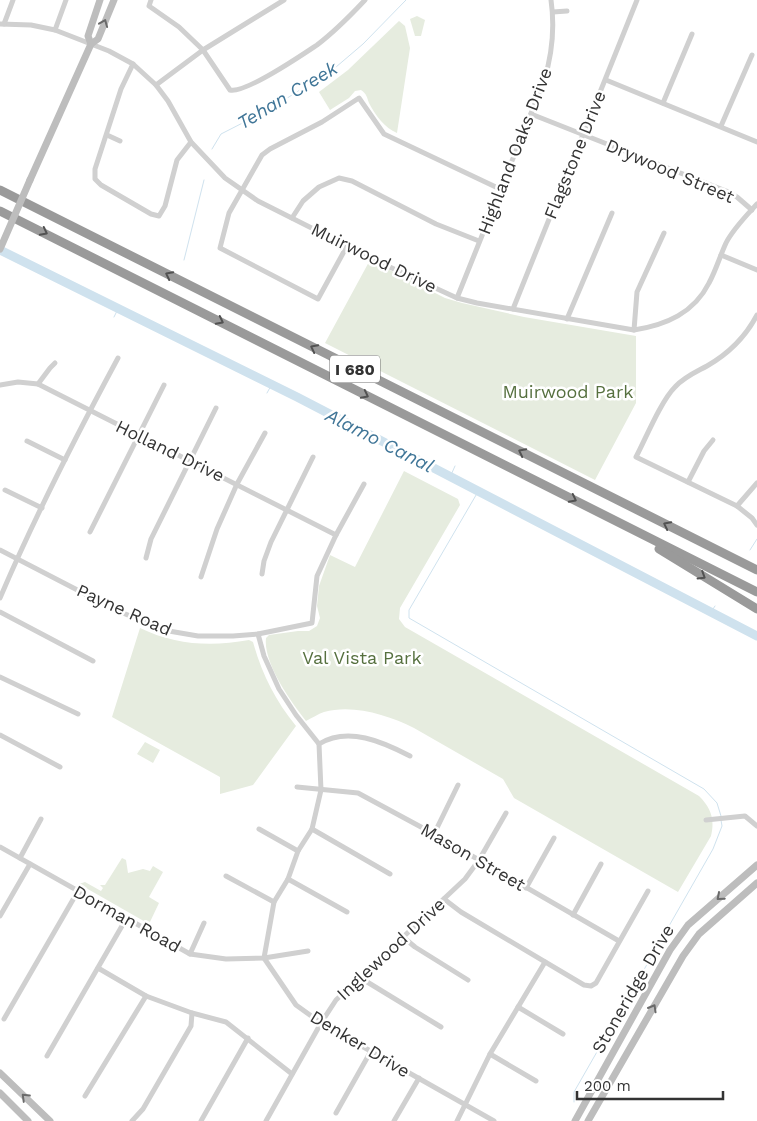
<svg xmlns="http://www.w3.org/2000/svg" width="757" height="1121" viewBox="0 0 757 1121" font-family="'Work Sans',sans-serif">
  <style>
    .green { fill: #e6ecdf }
    .lines { fill: none; stroke-linecap: round; stroke-linejoin: round }
    .stream { stroke: #cfe2ee; stroke-width: 1 }
    .river { stroke: #cfe2ee; stroke-width: 9 }
    .minor { stroke: #d0d0d0; stroke-width: 5 }
    .secondary { stroke: #bdbdbd; stroke-width: 7 }
    .motorway { stroke: #9a9a9a; stroke-width: 9 }
    .secondary-bridge { stroke: #bdbdbd; stroke-width: 7 }
    .oneway { stroke: #6a6a6a }
    .oneway2 { stroke: #525252 }
    .labels { text-anchor: middle; stroke-width: 5; stroke-linejoin: round; paint-order: stroke }
    .shield { fill: #fff; stroke: #707070; stroke-width: 1 }
    .shield-label { font-size: 16px; font-weight: bold; fill: #333 }
    .street-label { font-size: 18px; fill: #333; stroke: #fff }
    .park-label { font-size: 18px; fill: #56703f; stroke: #fff }
    .water-label { font-size: 19px; font-style: italic; fill: #3f7597; stroke: #fff }
  </style>
  <rect width="100%" height="100%" fill="#fff"/>
  <g class="green">
    <path d="M417 16 425 20 421 36H415L410 19Z"/>
    <path d="M399 21 405 26 410 48 397 133C385 128 375 115 369 103 367 98 367 94 361 90L355 91 349 98 330 110 319 92 348 70Z"/>
    <path d="M370 260 445 298 462 303 524 317 636 336V403L595 480 325 343Z"/>
    <path d="M404 471 458 499 460 505 400 608 399 619 405 627 699 796C711 808 715 819 711 836L678 892 514 798 503 779 414 728C388 715 353 704 324 712 318 714 312 718 306 721 291 702 263 663 266 638L269 635 298 631H309L317 626 320 618 317 606 319 586 330 555 355 567Z"/>
    <path d="M140 628C175 645 211 647 249 640L253 642C262 674 275 700 296 726L253 785 220 794V777L112 717Z"/>
    <path d="M145 742 160 750 153 763 137 754Z"/>
    <path d="M122 858 126 860 128 873 143 869 150 871 153 866 163 872 149 897 159 903 149 924 79 884 85 882 101 891 103 888 100 885H105Z"/>
  </g>
  <g class="lines">
    <g class="stream">
      <path d="M212 149 221 134 270 109 336 67 363 44 406 0"/>
      <path d="M184 260 204 180"/>
      <path d="M114 317 118 309"/>
      <path d="M267 393 272 384"/>
      <path d="M451 475 455 466"/>
      <path d="M479 490 409 610V618L704 789 717 803 721 816"/>
      <path d="M750 550 757 539"/>
      <path d="M711 612 715 606"/>
      <path d="M574 1102V1092L713 849 722 826 721 820"/>
    </g>
    <path class="river" d="M0 250 297 397 757 636"/>
    <g class="minor">
      <path d="M151 0 149 6 179 27 203 50 230 90C245 94 302 55 317 45 334 32 350 16 365 0"/>
      <path d="M553 12 567 11"/>
      <path d="M0 24 31 25 55 30 109 51 133 64 156 85 168 101 191 142 225 178 258 201 381 263 457 298 477 303 634 330C666 325 694 313 709 283 716 270 720 256 726 243 733 229 746 216 757 204"/>
      <path d="M4 24 13 0"/>
      <path d="M55 30 66 0"/>
      <path d="M133 64 121 89 95 169V179L101 185 151 214 159 216 165 206 177 160 191 142"/>
      <path d="M606 80 757 142"/>
      <path d="M156 85 203 50 284 0"/>
      <path d="M663 103 692 34"/>
      <path d="M531 114 726 191 737 197 752 210"/>
      <path d="M721 126 752 55"/>
      <path d="M107 135 120 141"/>
      <path d="M292 218 303 201 319 187 339 178 352 181 436 224 479 241"/>
      <path d="M347 246 318 299 220 248 229 213 262 155 270 149 322 122 359 98 384 134 500 189"/>
      <path d="M721 255 757 270"/>
      <path d="M457 298 544 81C552 55 555 28 551 0"/>
      <path d="M513 309 637 0"/>
      <path d="M757 315C746 336 728 354 707 366 696 372 684 377 675 387 661 401 646 438 636 457L737 506 752 518 757 525"/>
      <path d="M567 319 612 213"/>
      <path d="M634 330 637 292 664 233"/>
      <path d="M38 384 50 368 55 363"/>
      <path d="M0 385 18 382 38 384 336 535"/>
      <path d="M27 441 65 460"/>
      <path d="M688 482 704 451 713 440"/>
      <path d="M5 490 42 508"/>
      <path d="M737 506 757 483"/>
      <path d="M90 532 164 385"/>
      <path d="M0 550 116 610 163 630 198 636H233L258 634 312 623 317 576 336 535 364 484"/>
      <path d="M146 558 151 539 216 408"/>
      <path d="M262 574 264 561 271 542 313 457"/>
      <path d="M201 577 217 529 237 484 265 433"/>
      <path d="M0 598C35 516 76 436 118 358"/>
      <path d="M0 612 93 661"/>
      <path d="M258 634 264 656 279 689 296 715 319 744 321 790 312 829 298 851 288 879 274 902 264 958 296 1005 321 1023 494 1121"/>
      <path d="M0 677 78 714"/>
      <path d="M0 735 60 767"/>
      <path d="M319 744C348 726 383 742 410 756"/>
      <path d="M297 787 358 793 434 834 619 941"/>
      <path d="M706 820 745 816 757 826"/>
      <path d="M259 829 298 851"/>
      <path d="M312 829 390 874"/>
      <path d="M434 834 458 785"/>
      <path d="M0 847 190 954 226 959 264 958 308 951"/>
      <path d="M20 858 41 819"/>
      <path d="M226 876 274 902"/>
      <path d="M288 879 347 912"/>
      <path d="M526 888 554 838"/>
      <path d="M444 899 461 912 584 985 591 986 596 983 648 891"/>
      <path d="M573 915 601 864"/>
      <path d="M0 916 30 864"/>
      <path d="M403 937 415 947 468 980"/>
      <path d="M190 954 204 923"/>
      <path d="M98 968 146 996 192 1013 226 1022 292 1074"/>
      <path d="M359 977 441 1027"/>
      <path d="M518 1007 563 1034"/>
      <path d="M4 1019 78 891"/>
      <path d="M490 1054 536 1081"/>
      <path d="M47 1056 126 919"/>
      <path d="M85 1096 146 996"/>
      <path d="M336 1113 371 1051"/>
      <path d="M132 1121 143 1109 191 1026 192 1013"/>
      <path d="M201 1121 248 1038"/>
      <path d="M266 1121 321 1023 336 1000 465 879 479 860 506 813"/>
      <path d="M394 1121 419 1078"/>
      <path d="M457 1121 490 1054 545 962"/>
    </g>
    <g class="secondary">
      <path d="M91 44 88 36 100 0"/>
      <path d="M30 180 91 44 98 39 114 0"/>
      <path d="M0 1073 50 1121"/>
      <path d="M0 1093 28 1121"/>
      <path d="M575 1121 670 950 688 925 757 865"/>
      <path d="M588 1121 683 956 699 934 757 883"/>
    </g>
    <g class="motorway">
      <path d="M0 190 757 570"/>
      <path d="M0 211 757 592"/>
      <path d="M659 549 757 609"/>
    </g>
    <path class="secondary-bridge" d="M0 249 30 180"/>
  </g>
  <defs><path id="oneway-chevron" d="M-2-3.5L2.5 0L-2 3.5" fill="none" stroke-width="1.6" stroke-linecap="round" stroke-linejoin="round" transform="scale(1.25)"/></defs>
  <g class="oneway">
    <use href="#oneway-chevron" transform="translate(104 23) rotate(-68)"/>
    <use href="#oneway-chevron" transform="translate(720 897) rotate(139)"/>
    <use href="#oneway-chevron" transform="translate(653 1008) rotate(-60)"/>
    <use href="#oneway-chevron" transform="translate(25 1097) rotate(-136)"/>
  </g>
  <g class="oneway2">
    <use href="#oneway-chevron" transform="translate(44 232) rotate(27)"/>
    <use href="#oneway-chevron" transform="translate(169 275) rotate(-153)"/>
    <use href="#oneway-chevron" transform="translate(220 321) rotate(27)"/>
    <use href="#oneway-chevron" transform="translate(314 348) rotate(-153)"/>
    <use href="#oneway-chevron" transform="translate(365 395) rotate(27)"/>
    <use href="#oneway-chevron" transform="translate(522 452) rotate(-153)"/>
    <use href="#oneway-chevron" transform="translate(573 499) rotate(27)"/>
    <use href="#oneway-chevron" transform="translate(667 525) rotate(-153)"/>
    <use href="#oneway-chevron" transform="translate(702 576) rotate(32)"/>
  </g>
  <g class="labels">
    <rect class="shield" x="330" y="355.5" width="50" height="27" rx="4"/>
    <g class="shield-label">
      <text x="355" y="375">I 680</text>
    </g>
    <g class="street-label">
      <text transform="translate(515 151) rotate(-69)" y="6">Highland Oaks Drive</text>
      <text transform="translate(575 155) rotate(-68)" y="6">Flagstone Drive</text>
      <text transform="translate(670 171) rotate(23)" y="6">Drywood Street</text>
      <text transform="translate(374 258) rotate(26)" y="6">Muirwood Drive</text>
      <text transform="translate(170 451) rotate(26)" y="6">Holland Drive</text>
      <text transform="translate(124 610) rotate(24)" y="6">Payne Road</text>
      <text transform="translate(473 857) rotate(30)" y="6">Mason Street</text>
      <text transform="translate(127 919) rotate(29)" y="6">Dorman Road</text>
      <text transform="translate(391 949) rotate(-43)" y="6">Inglewood Drive</text>
      <text transform="translate(633 989) rotate(-60)" y="6">Stoneridge Drive</text>
      <text transform="translate(360 1044) rotate(31)" y="6">Denker Drive</text>
    </g>
    <g class="park-label">
      <text x="568" y="398">Muirwood Park</text>
      <text x="362" y="664">Val Vista Park</text>
    </g>
    <g class="water-label">
      <text transform="translate(287 95) rotate(-31)" y="7">Tehan Creek</text>
      <text transform="translate(380 440) rotate(27)" y="7">Alamo Canal</text>
    </g>
  </g>
  <path d="M577 1091v8h146v-8" fill="none" stroke="#333333" stroke-width="2.5"/>
  <text x="584" y="1091" font-size="15" fill="#333333" stroke="#ffffff" stroke-width="4" paint-order="stroke">200 m</text>
</svg>
